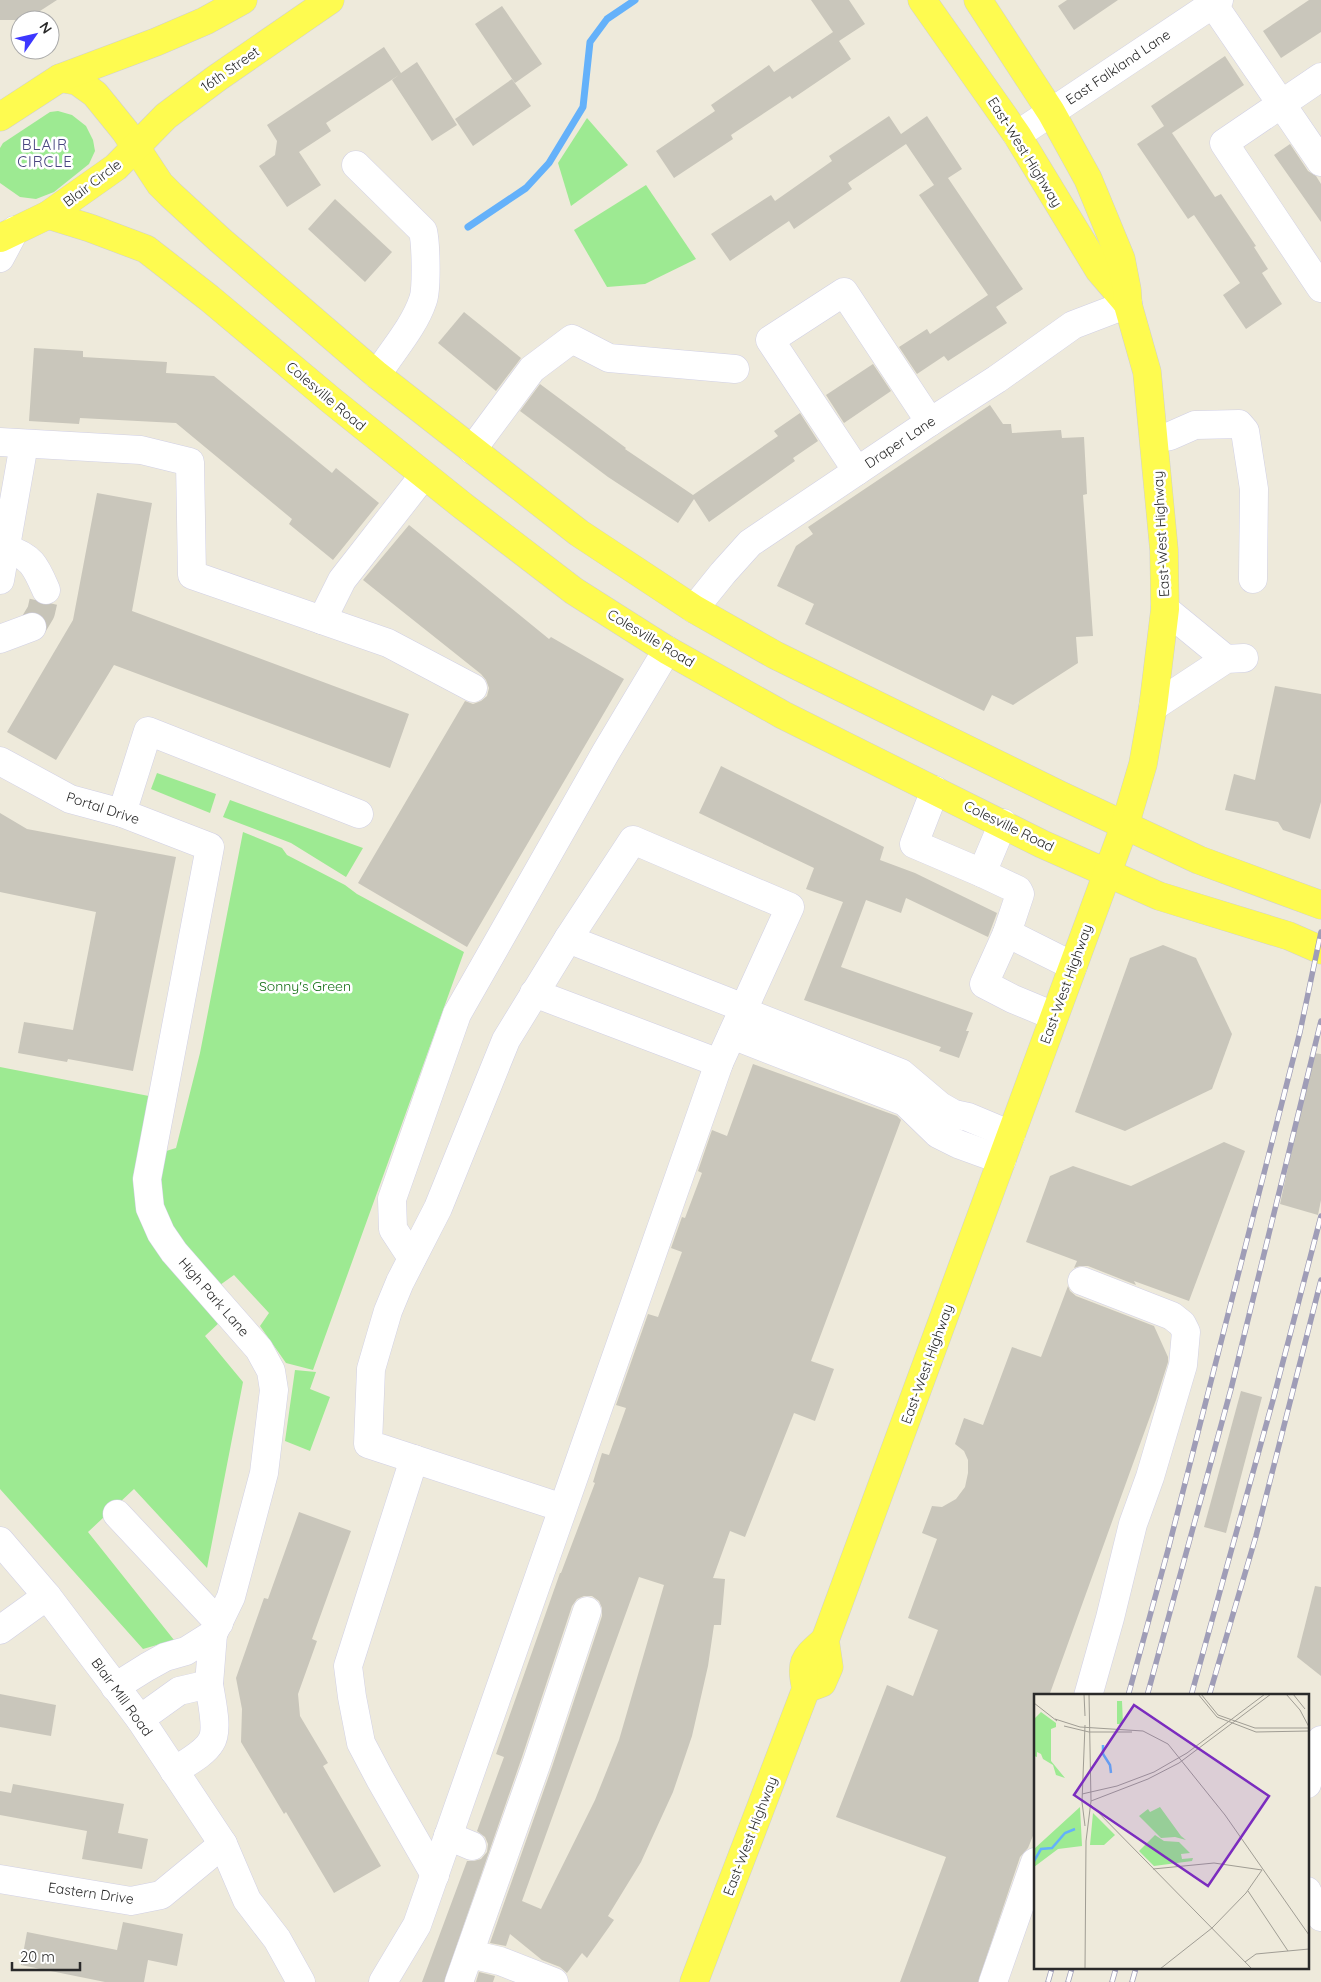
<svg xmlns="http://www.w3.org/2000/svg" width="1321" height="1982" viewBox="0 0 1321 1982" font-family="Quicksand,sans-serif">
  <style>
    .green { fill: #9dea92 }
    .lines { fill: none; stroke-linecap: round; stroke-linejoin: round }
    .stream { stroke: #64b1fa; stroke-width: 7 }
    .building { fill: #c9c6bb; fill-rule: evenodd }
    .minor-tunnel { stroke: #c7c4b8; stroke-width: 28; stroke-dasharray: 28 14; stroke-linecap: butt }
    .minor-casing { stroke: #d1d0e5; stroke-width: 29 }
    .major-casing { stroke: #d0d0d0; stroke-width: 29 }
    .minor { stroke: #fff; stroke-width: 28 }
    .major { stroke: #fefb50; stroke-width: 28 }
    .rail-casing { stroke: #9f9db7; stroke-width: 5.5 }
    .rail { stroke: #fff; stroke-width: 4; stroke-dasharray: 11; stroke-linecap: butt }
    .labels { text-anchor: middle; stroke-width: 5; stroke-linejoin: round; paint-order: stroke }
    .street-label { font-size: 14px; fill: #2a2a2a; stroke: #fff }
    .park-label { font-size: 14px; fill: #136f14; stroke: #fff }
    .neighbourhood-label { font-size: 15px; letter-spacing: 1px; fill: #494680; stroke: #fff }
    .inset-river { fill: none; stroke: #64b1fa; stroke-width: 2.5 }
    .inset-road { fill: none; stroke: #a09d94; stroke-width: 1 }
    .view { fill: #7b2cbf; fill-opacity: 0.15; stroke: #7b2cbf; stroke-width: 2.5 }
    .inset-edge { fill: none; stroke: #2a2a2a; stroke-width: 2.5 }
  </style>
  <rect width="100%" height="100%" fill="#eeeadb"/>
  <g class="green">
    <path d="M58 111 72 115 86 126 93 140 95 151 89 164 54 192 36 199 20 197 0 183V148L3 143 50 112Z"/>
    <path d="M587 118 628 165 571 206 558 163Z"/>
    <path d="M646 185 696 259 645 284 607 287 574 230Z"/>
    <path d="M157 773 216 794 210 813 151 789Z"/>
    <path d="M230 800 363 848 346 877 291 843 223 817Z"/>
    <path d="M243 832 282 848 287 855 345 885 357 894 464 952 313 1370 286 1363 260 1326 269 1313 234 1275 220 1285 184 1248 162 1213 157 1178 163 1152 176 1148 200 1053Z"/>
    <path d="M0 1067 154 1097 137 1196 220 1322 205 1336 243 1382 207 1568 134 1489 88 1532 174 1640 143 1649 0 1489Z"/>
    <path d="M295 1370 316 1372 310 1389 330 1397 310 1451 285 1441Z"/>
  </g>
  <g class="lines">
    <path class="stream" d="M468 227 526 188 549 163 583 107 590 42 607 19 635 0"/>
  </g>
  <g class="building">
    <path d="M0 0H57L26 20H0Z"/>
    <path d="M811 0H849L865 24 839 41 851 59 792 99 790 96 731 135 733 139 674 178 656 151 715 111 711 105 769 65 774 72 833 32Z"/>
    <path d="M1067 0H1118L1074 30 1058 6Z"/>
    <path d="M1309 0H1321V32L1281 58 1263 31Z"/>
    <path d="M502 6 542 64 515 83 475 24Z"/>
    <path d="M384 47 401 73 417 62 457 125 432 141 392 80 399 75 326 123 331 131 299 152 321 185 287 207 259 166 275 155 277 141 267 125Z"/>
    <path d="M1225 56 1244 85 1172 133 1215 197 1221 194 1256 246 1254 247 1268 269 1262 273 1282 304 1246 329 1223 295 1240 283 1194 215 1188 219 1137 144 1164 126 1151 106Z"/>
    <path d="M512 79 531 106 473 146 455 119Z"/>
    <path d="M889 116 901 134 927 116 962 169 948 178 1023 289 996 307 1007 323 948 361 944 356 917 374 899 347 927 329 930 334 988 295 919 195 934 185 906 144 848 183 852 189 794 229 789 221 730 261 711 234 771 195 775 201 832 161 829 156Z"/>
    <path d="M1290 144 1308 171 1316 176 1321 184V222L1274 155Z"/>
    <path d="M335 199 392 252 365 282 308 229Z"/>
    <path d="M464 312 521 358 496 391 438 343Z"/>
    <path d="M34 348 83 351V357L167 362 166 373 214 376 332 473 336 468 379 503 333 560 289 524 292 519 176 423 80 418 79 424 29 421Z"/>
    <path d="M873 364 891 391 844 423 826 395Z"/>
    <path d="M540 384 626 448 625 449 693 495 778 436 774 431 800 413 818 441 793 458 795 461 709 522 694 499 678 523 608 477 520 411Z"/>
    <path d="M990 405 1003 424H1011L1012 433 1061 430 1062 438 1084 437 1087 494 1083 495 1093 636 1076 637 1078 663 1013 705 992 695 984 711 805 624 814 604 777 586 796 546 813 534 808 527Z"/>
    <path d="M97 493 152 503 132 611 409 714 390 768 114 665 56 760 7 732 73 620Z"/>
    <path d="M409 525 549 639 551 637 624 679 467 947 358 883 465 701 473 704 481 701 487 696 489 688 486 680 481 674 363 580Z"/>
    <path d="M1275 686 1321 694V802L1310 839 1283 830 1278 822 1225 810 1234 774 1255 780Z"/>
    <path d="M721 766 884 847 880 860 915 873 997 913 988 937 906 898 901 913 866 900 841 967 973 1013 966 1031H969L959 1058 939 1051 941 1047 804 1000 843 902 806 889 814 868 699 813Z"/>
    <path d="M0 813 27 829 176 857 133 1071 68 1059 67 1062 18 1053 24 1022 73 1030 96 912 0 892Z"/>
    <path d="M1163 945 1196 958 1232 1034 1212 1089 1125 1131 1075 1112 1130 958Z"/>
    <path d="M1313 1053 1321 1054V1200L1318 1215 1280 1204Z"/>
    <path d="M753 1064 897 1116 901 1120 811 1361 834 1369 815 1421 794 1413 745 1537 730 1531 713 1578 725 1579 721 1625H714L708 1666 692 1736 673 1792 641 1862 608 1916 614 1920 587 1958 582 1953 567 1973 560 1967 542 1960 510 1934 506 1946 490 1943 552 1767 602 1616V1608L599 1601 592 1596H584L577 1599 572 1606 522 1757 444 1982H422L467 1861H474L481 1859 487 1852 488 1844 485 1837 477 1831 504 1757 496 1754 560 1573H561L595 1483 593 1482 602 1453 609 1455 626 1408 616 1405 648 1314 658 1317 682 1252 671 1248 682 1217 685 1218 702 1173 698 1171 712 1130 727 1136ZM639 1577 664 1585 619 1740 595 1800 541 1909 522 1901Z"/>
    <path d="M1224 1142 1245 1151 1189 1301 1134 1281 1136 1285 1088 1266H1080L1074 1268 1077 1261 1026 1242 1050 1176 1073 1166 1131 1186Z"/>
    <path d="M1068 1286 1070 1291 1076 1296 1154 1326 1168 1357V1362L1156 1400 1049 1696H1035V1831L1028 1848 1020 1857 978 1982H900L946 1857 836 1817 887 1685 913 1696 938 1630 908 1618 937 1539 922 1533 932 1506 942 1507 956 1499 965 1487 968 1473V1460L964 1451 955 1444 964 1418 983 1425 1012 1347 1041 1357Z"/>
    <path d="M1241 1391 1262 1397 1226 1533 1204 1527Z"/>
    <path d="M299 1512 351 1531 312 1639 317 1641 298 1694 300 1716 328 1763 323 1766 381 1866 334 1893 286 1812 284 1814 241 1742 242 1709 236 1678 264 1598 268 1599Z"/>
    <path d="M1315 1586 1321 1587V1676L1297 1657Z"/>
    <path d="M0 1694 56 1705 51 1736 0 1727Z"/>
    <path d="M13 1784 124 1804 118 1833 148 1839 142 1869 82 1859 87 1831 0 1815V1791L11 1793Z"/>
    <path d="M123 1922 183 1934 177 1966 148 1960 144 1982H105L21 1965 27 1932 117 1950Z"/>
    <path d="M479 1972 495 1976 493 1982H476Z"/>
  </g>
  <g class="lines">
    <path class="minor-tunnel" d="M32 627 41 612 46 590"/>
    <defs>
      <g id="minor">
        <path d="M1213 4 1321 162"/>
        <path d="M1321 77 1224 143 1321 288"/>
        <path d="M1017 135 1219 0"/>
        <path d="M356 165 423 231C426 244 427 289 423 300 414 327 392 351 377 375"/>
        <path d="M0 258 15 230"/>
        <path d="M1155 439 1170 436 1195 425 1239 424 1245 431 1254 489 1253 579"/>
        <path d="M0 442 141 450 190 462 192 575 388 643 473 688"/>
        <path d="M472 450 532 369 572 339 609 358 735 369"/>
        <path d="M857 471 770 340 844 292 930 422"/>
        <path d="M6 549C32 556 36 567 46 590"/>
        <path d="M0 580 24 444"/>
        <path d="M694 609 723 573 750 543 930 422 997 379 1073 325 1128 304"/>
        <path d="M1165 609 1226 659"/>
        <path d="M322 620 342 580 424 475"/>
        <path d="M0 639 32 627"/>
        <path d="M1153 707 1226 659 1244 658"/>
        <path d="M0 761 70 799 122 813 210 847 147 1179 150 1208 161 1233 174 1252 259 1349 271 1371 274 1390 264 1473 231 1597 213 1634 186 1651 165 1657 147 1667 115 1687"/>
        <path d="M935 790 914 844 982 873 1003 823"/>
        <path d="M122 813 148 731 359 814"/>
        <path d="M982 873 1018 890 1020 894 1007 933 1073 966"/>
        <path d="M1007 933 984 984 1013 999 1054 1016"/>
        <path d="M568 939 744 1008"/>
        <path d="M534 993 719 1063"/>
        <path d="M742 1011 901 1073 940 1106 954 1114 968 1117 1011 1135"/>
        <path d="M732 1035 905 1102 938 1134 958 1144 1002 1160"/>
        <path d="M412 1258 393 1229 392 1199 457 1014 606 752 667 650"/>
        <path d="M1082 1281 1172 1316 1182 1324 1186 1332 1183 1365 1150 1477 1133 1524 1110 1618 1088 1696"/>
        <path d="M414 1459 348 1666 352 1697 361 1743 380 1779 435 1875"/>
        <path d="M117 1514 219 1623"/>
        <path d="M0 1541 47 1596 140 1719 223 1844 247 1900 277 1939 301 1982"/>
        <path d="M0 1630 47 1596"/>
        <path d="M209 1684 213 1634"/>
        <path d="M140 1719 179 1691 209 1684C211 1699 219 1730 211 1742 204 1754 186 1763 174 1771"/>
        <path d="M1307 1784 1317 1748 1321 1740"/>
        <path d="M448 1836 472 1846"/>
        <path d="M0 1879 131 1901 161 1895 223 1844"/>
        <path d="M1307 1891 1315 1908 1321 1917"/>
        <path d="M470 1954 500 1961 554 1982"/>
        <path d="M383 1982 417 1925 719 1063 790 907 633 840 568 939 506 1040 438 1208 400 1282 388 1311 371 1369 368 1444 563 1508"/>
        <path d="M459 1982 537 1762 587 1611"/>
        <path d="M993 1982 1035 1862"/>
      </g>
      <g id="major">
        <path d="M922 0 1017 135 1099 270 1128 304"/>
        <path d="M60 78 77 81 95 94 125 131 160 184 171 195 220 240 377 375 579 533 694 609 775 655 1060 795 1199 860 1321 905"/>
        <path d="M0 117 60 78 156 42 205 21 243 0"/>
        <path d="M48 215 90 228 146 249 209 298 332 401 463 506 574 591 667 650 783 715 1042 844 1159 896 1289 936 1321 950"/>
        <path d="M0 238 48 215 116 167 166 116 217 78 330 0"/>
        <path d="M806 1689 822 1683 829 1667 825 1640 1125 825 1143 764 1153 707 1165 609 1164 550 1147 372 1128 305 1127 290 1121 259 1088 179 1051 112 978 0"/>
        <path d="M694 1982 806 1689C800 1660 804 1659 825 1640"/>
      </g>
    </defs>
    <use href="#minor" class="minor-casing"/>
    <use href="#major" class="major-casing"/>
    <use href="#minor" class="minor"/>
    <use href="#major" class="major"/>
    <defs>
      <g id="rail">
        <path d="M1128 1696 1168 1550 1300 1032 1321 932"/>
        <path d="M1147 1696 1231 1389 1321 1021"/>
        <path d="M1191 1696 1273 1400 1321 1216"/>
        <path d="M1209 1696 1256 1536 1321 1280"/>
        <path d="M1048 1982 1052 1968"/>
        <path d="M1068 1982 1072 1968"/>
        <path d="M1112 1982 1116 1968"/>
        <path d="M1132 1982 1136 1968"/>
      </g>
    </defs>
    <use href="#rail" class="rail-casing"/>
    <use href="#rail" class="rail"/>
  </g>
  <g class="labels">
    <g class="street-label">
      <text transform="translate(1118 67) rotate(-34)" y="5">East Falkland Lane</text>
      <text transform="translate(230 69) rotate(-35)" y="5">16th Street</text>
      <text transform="translate(1025 152) rotate(58)" y="5">East-West Highway</text>
      <text transform="translate(92 183) rotate(-37)" y="5">Blair Circle</text>
      <text transform="translate(326 396) rotate(40)" y="5">Colesville Road</text>
      <text transform="translate(900 442) rotate(-34)" y="5">Draper Lane</text>
      <text transform="translate(1161 534) rotate(-93)" y="5">East-West Highway</text>
      <text transform="translate(651 638) rotate(31)" y="5">Colesville Road</text>
      <text transform="translate(103 808) rotate(18)" y="5">Portal Drive</text>
      <text transform="translate(1009 826) rotate(26)" y="5">Colesville Road</text>
      <text transform="translate(1066 984) rotate(-70)" y="5">East-West Highway</text>
      <text transform="translate(214 1297) rotate(49)" y="5">High Park Lane</text>
      <text transform="translate(927 1364) rotate(-70)" y="5">East-West Highway</text>
      <text transform="translate(122 1697) rotate(54)" y="5">Blair Mill Road</text>
      <text transform="translate(750 1836) rotate(-69)" y="5">East-West Highway</text>
      <text transform="translate(91 1893) rotate(8)" y="5">Eastern Drive</text>
    </g>
    <g class="park-label">
      <text x="305" y="991">Sonny's Green</text>
    </g>
    <g class="neighbourhood-label">
      <text x="45" y="150">BLAIR<tspan x="45" dy="17">CIRCLE</tspan></text>
    </g>
  </g>
  <g transform="translate(1034 1694)">
    <rect width="275" height="275" fill="#eeeadb"/>
    <path d="M83 7H88L89 30H83ZM7 18 22 29V33L17 35V67L31 84 22 81 19 71 9 65 7 60 3 58V63L0 62V25ZM46 113 48 152 24 155 0 173V155ZM126 113 147 142 152 146 141 143 127 144 105 122 114 115 116 118ZM59 119 81 141 70 151H56ZM121 141 130 147 145 148 156 159 147 160 148 165 159 164 158 167 120 172 105 157Z" fill="#9dea92"/>
    <path class="inset-river" d="M69 51V60L76 71 77 79M0 167 7 155 18 154 31 139 41 135"/>
    <path class="inset-road" d="M50 0 51 22M164 0 183 23 222 38 275 37M167 0 184 21 221 34H275M252 0 266 16 275 33M259 0 271 15M0 9 23 27M21 25 46 33 109 37 134 50 191 121 275 241M30 32 55 38H98M48 100 83 92 120 78 153 59 231 0M57 107 114 85 145 69 237 0M56 110 218 275M51 132 48 108 51 31M119 175 180 169 228 176M214 197 254 257M211 268 222 260 275 255M51 275 52 147 57 107 55 0M126 275 178 234 212 199 228 176"/>
    <path class="view" d="M100 11 235 102 174 192 40 101Z"/>
    <rect width="275" height="275" class="inset-edge"/>
  </g>
  <g transform="translate(35 35) rotate(56)"><circle r="24" fill="#ffffff" stroke="#aaaaaa"/>
  <path d="M0-4L9 19L0 12L-9 19Z" fill="#3d37ff"/>
  <text y="-8" font-size="14" font-weight="bold" text-anchor="middle" fill="#2a2a2a">N</text>
  </g>
  <path d="M12 1962v8h68v-8" fill="none" stroke="#2a2a2a" stroke-width="2.5"/>
  <text x="20" y="1962" font-size="15" fill="#2a2a2a" stroke="#ffffff" stroke-width="4" paint-order="stroke">20 m</text>
</svg>
